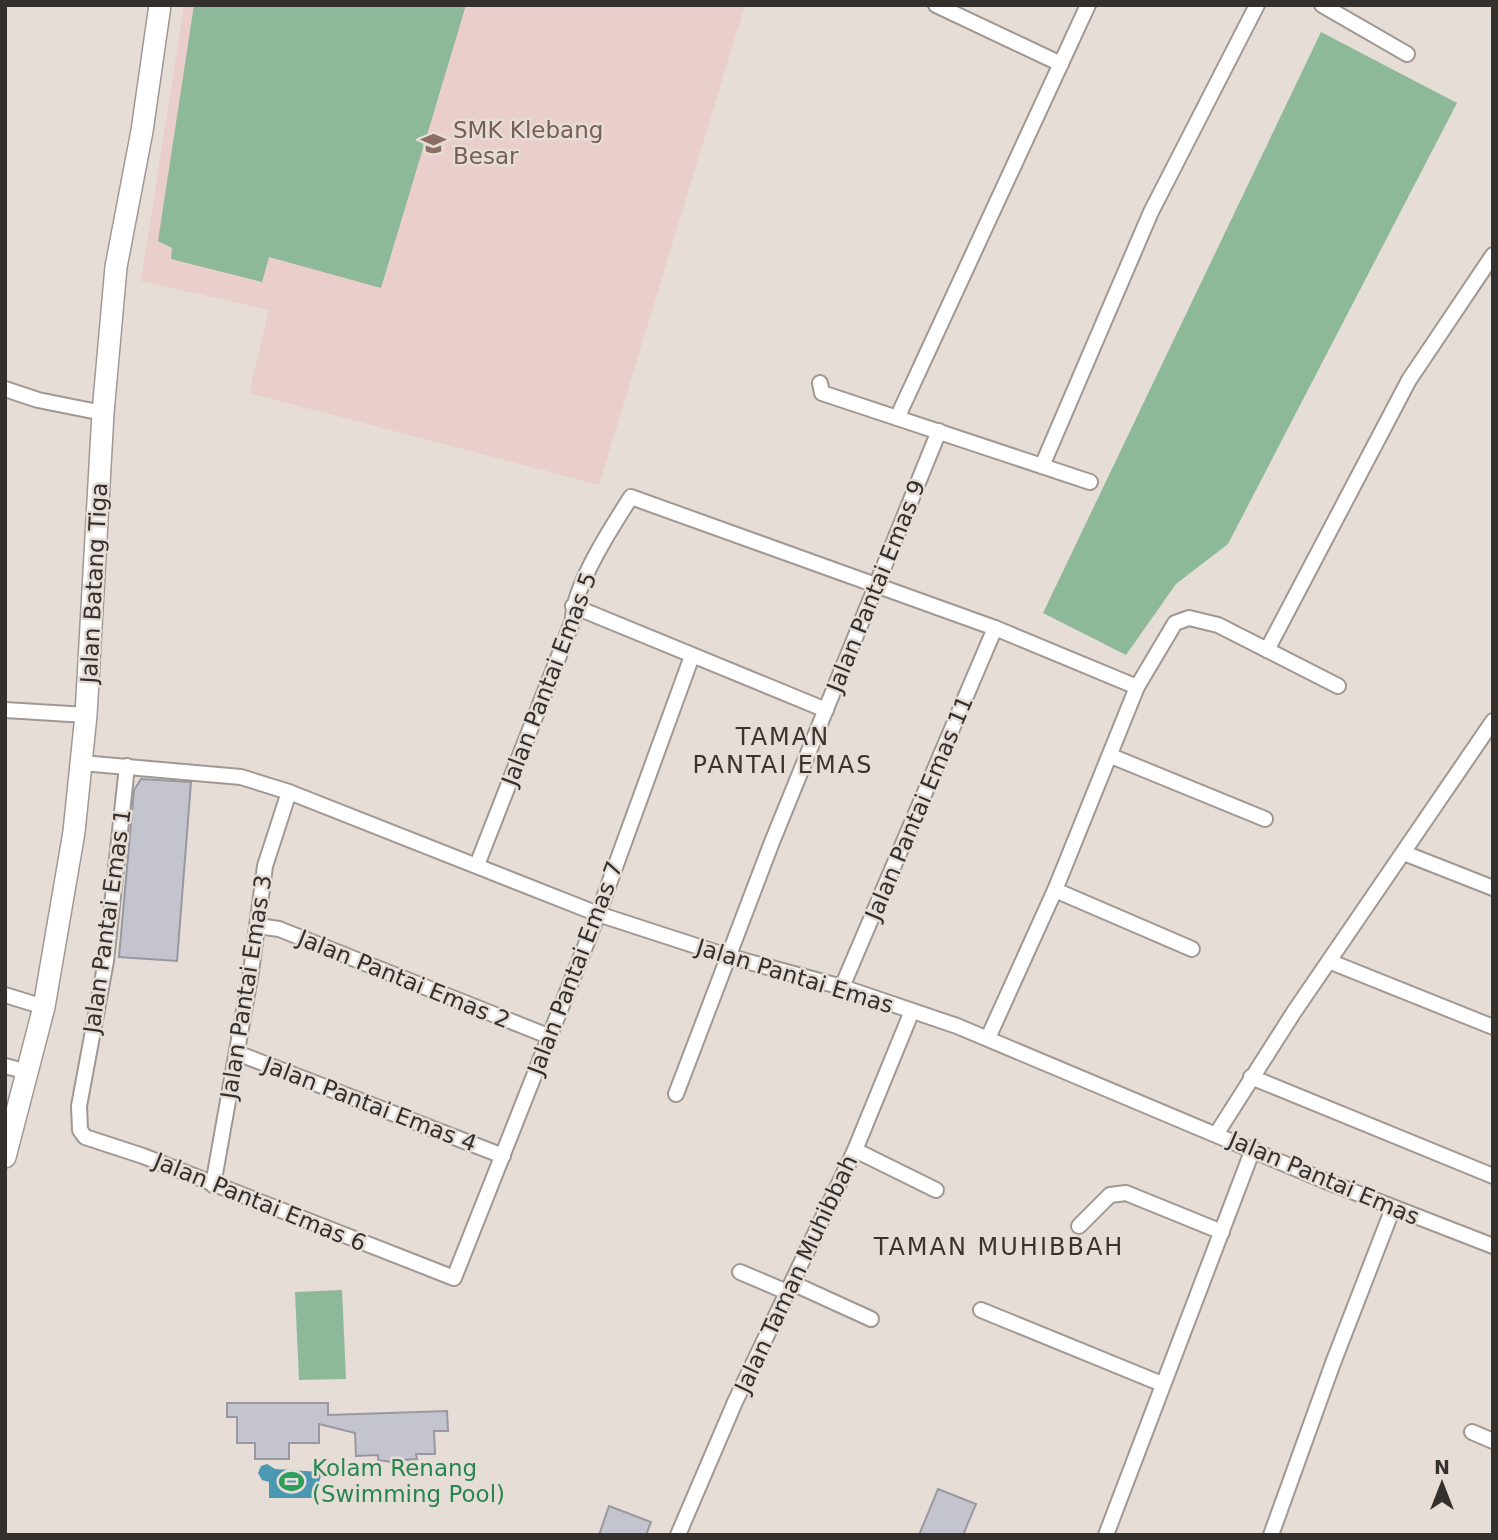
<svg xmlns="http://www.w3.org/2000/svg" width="1498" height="1540" viewBox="0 0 1498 1540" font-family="'DejaVu Sans',sans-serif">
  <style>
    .education { fill: #e9cecb }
    .green { fill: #8db998 }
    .water { fill: #4b98b2 }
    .building { fill: #c4c4ce; stroke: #9898a1; stroke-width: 2 }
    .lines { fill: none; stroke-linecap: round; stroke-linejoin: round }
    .street-casing { stroke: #a09892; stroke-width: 18 }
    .secondary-casing { stroke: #a09892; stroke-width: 24 }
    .street { stroke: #fff; stroke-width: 14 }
    .secondary { stroke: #fff; stroke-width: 21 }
    .labels { text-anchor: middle; stroke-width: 5; stroke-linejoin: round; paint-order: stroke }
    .education-label { font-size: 23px; fill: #785e54; stroke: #e6ddd7; text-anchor: start }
    .street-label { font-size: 23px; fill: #34302e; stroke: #e6ddd7 }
    .leisure-label { font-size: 23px; fill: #27864d; stroke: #e6ddd7; text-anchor: start }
    .neighbourhood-label { font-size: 24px; letter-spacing: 2px; fill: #3a332e; stroke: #e6ddd7 }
  </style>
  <rect width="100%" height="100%" fill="#e6ddd7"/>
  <path class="education" d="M184 5H745L599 485 249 393 269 310 141 281Z"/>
  <g class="green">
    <path d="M194 5H466L381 288 269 257 262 282 171 259 172 248 158 241Z"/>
    <path d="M1321 32 1457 103 1228 544 1176 584 1126 655 1043 613Z"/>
    <path d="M342 1290 346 1379 299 1380 295 1292Z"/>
  </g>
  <path class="water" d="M267 1464 275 1469 320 1472C323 1481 314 1487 314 1498H269V1482L262 1480 258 1473 261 1466Z"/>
  <g class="building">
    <path d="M141 779 191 782 177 961 119 957 134 790Z"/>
    <path d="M227 1403H328V1415L447 1411 448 1431H434L435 1454H416L417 1459 404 1460V1464L378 1460V1455L356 1456 355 1433 319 1424V1443H289V1459H255V1443H237V1417H227Z"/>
    <path d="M938 1489 976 1504 963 1535H919Z"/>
    <path d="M609 1506 651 1522 646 1535H599Z"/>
  </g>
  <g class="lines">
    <defs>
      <g id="street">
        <path d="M936 5 1061 64"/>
        <path d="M1322 5 1407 54"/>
        <path d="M820 383 822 393 1090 482"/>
        <path d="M5 389 38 400 103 413"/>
        <path d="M898 416 1088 5"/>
        <path d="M1042 466 1151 212 1257 5"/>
        <path d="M573 606 826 710"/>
        <path d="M1267 650 1409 380 1493 255"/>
        <path d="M5 710 86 715"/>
        <path d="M1111 756 1265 819"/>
        <path d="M82 763 241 777 289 792 598 914 727 956 842 987 957 1026 1323 1180 1493 1246"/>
        <path d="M127 766 106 961 79 1106 80 1130 85 1137 143 1156 454 1278 598 914 692 656"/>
        <path d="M1404 853 1493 888"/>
        <path d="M477 865 573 620C572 588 613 525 631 497L995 628 1137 687"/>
        <path d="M1055 890 1192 949"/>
        <path d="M258 926 279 929 548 1036"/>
        <path d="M1331 962 1493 1027"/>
        <path d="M842 987 995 628"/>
        <path d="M5 995 44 1007"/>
        <path d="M988 1038 1055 890 1137 687 1175 623 1189 618 1218 625 1338 686"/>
        <path d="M237 1053 503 1156"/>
        <path d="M5 1066 28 1072"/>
        <path d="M1251 1077 1493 1176"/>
        <path d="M676 1094 772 842 939 431"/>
        <path d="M1217 1133 1294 1012 1493 721"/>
        <path d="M855 1150 936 1190"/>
        <path d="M213 1185 251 972 265 866 289 792"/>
        <path d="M1079 1226 1110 1195 1126 1193 1222 1232"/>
        <path d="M740 1272 787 1292"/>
        <path d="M792 1283 871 1319"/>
        <path d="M981 1310 1162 1384"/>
        <path d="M1472 1432 1493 1441"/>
        <path d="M678 1535 735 1402 855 1150 912 1011"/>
        <path d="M1106 1535 1253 1149"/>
        <path d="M1271 1535 1333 1363 1393 1208"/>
      </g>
      <path id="secondary" d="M5 1157 44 1007 74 832 86 715 103 413 116 267 142 131 160 5"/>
    </defs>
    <use href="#street" class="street-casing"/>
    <use href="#secondary" class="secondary-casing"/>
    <use href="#street" class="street"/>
    <use href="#secondary" class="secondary"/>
  </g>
  <defs>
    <symbol id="school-bare" viewBox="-9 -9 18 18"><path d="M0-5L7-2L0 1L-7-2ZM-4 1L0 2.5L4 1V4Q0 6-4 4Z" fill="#8d6e63" stroke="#e6ddd7" stroke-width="2.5" paint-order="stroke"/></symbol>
    <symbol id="stadium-bare" viewBox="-9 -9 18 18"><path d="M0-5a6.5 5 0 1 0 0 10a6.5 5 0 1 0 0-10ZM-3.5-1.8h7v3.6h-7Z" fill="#2e9e5b" stroke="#e6ddd7" stroke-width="2.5" paint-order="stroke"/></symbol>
  </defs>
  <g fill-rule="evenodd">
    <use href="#school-bare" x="416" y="126" width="35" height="35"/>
    <use href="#stadium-bare" x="274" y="1464" width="35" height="35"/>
  </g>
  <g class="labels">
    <g class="education-label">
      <text x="453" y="138">SMK Klebang<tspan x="453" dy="26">Besar</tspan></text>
    </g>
    <g class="street-label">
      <text transform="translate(94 583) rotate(-87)" y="8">Jalan Batang Tiga</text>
      <text transform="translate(876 586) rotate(-68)" y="8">Jalan Pantai Emas 9</text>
      <text transform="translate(549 679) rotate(-69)" y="8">Jalan Pantai Emas 5</text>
      <text transform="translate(919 808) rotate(-67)" y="8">Jalan Pantai Emas 11</text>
      <text transform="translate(107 921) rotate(-82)" y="8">Jalan Pantai Emas 1</text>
      <text transform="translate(575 968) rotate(-69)" y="8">Jalan Pantai Emas 7</text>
      <text transform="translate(795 976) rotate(17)" y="8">Jalan Pantai Emas</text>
      <text transform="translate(404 979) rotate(22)" y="8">Jalan Pantai Emas 2</text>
      <text transform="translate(246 987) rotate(-81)" y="8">Jalan Pantai Emas 3</text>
      <text transform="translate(370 1104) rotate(21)" y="8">Jalan Pantai Emas 4</text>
      <text transform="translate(1324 1178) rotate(23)" y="8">Jalan Pantai Emas</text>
      <text transform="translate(260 1202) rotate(22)" y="8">Jalan Pantai Emas 6</text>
      <text transform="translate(796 1274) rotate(-65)" y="8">Jalan Taman Muhibbah</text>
    </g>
    <g class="leisure-label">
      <text x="312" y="1476">Kolam Renang<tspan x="312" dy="26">(Swimming Pool)</tspan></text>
    </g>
    <g class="neighbourhood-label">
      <text x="783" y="745">TAMAN<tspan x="783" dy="28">PANTAI EMAS</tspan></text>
      <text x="999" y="1255">TAMAN MUHIBBAH</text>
    </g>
  </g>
  <rect width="1498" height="1540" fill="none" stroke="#34302e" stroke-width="14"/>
  <g transform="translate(1442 1484)" stroke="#e6ddd7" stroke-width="5" paint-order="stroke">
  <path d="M0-5L12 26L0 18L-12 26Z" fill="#34302e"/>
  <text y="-10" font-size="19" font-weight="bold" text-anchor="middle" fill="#34302e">N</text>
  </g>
</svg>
